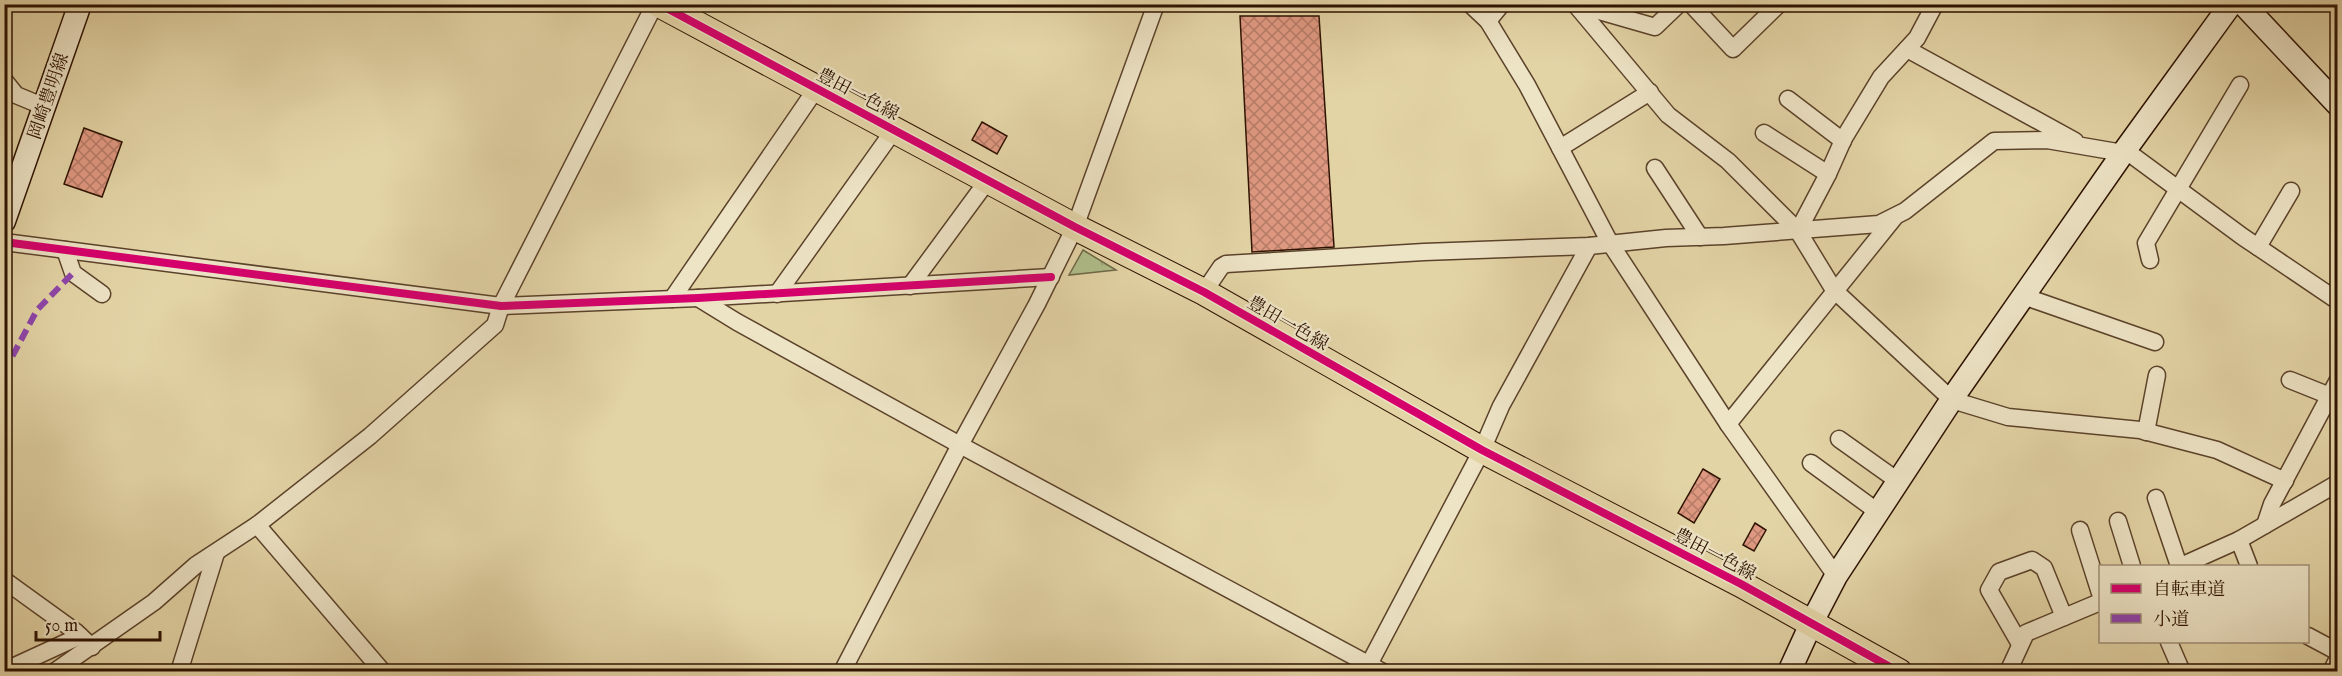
<svg xmlns="http://www.w3.org/2000/svg" width="2342" height="676" viewBox="0 0 2342 676" font-family="'IM FELL English','Noto Serif JP',serif">
  <style>
    .grass { fill: url(#grass-tufts); stroke: #6e6846; stroke-width: 1.5 }
    .building { fill: url(#building-cross-hatch); stroke: #2e1201; stroke-width: 1.5 }
    .lines { fill: none; stroke-linecap: round; stroke-linejoin: round }
    .street-casing { stroke: #5b422a; stroke-width: 19 }
    .secondary-casing { stroke: #2e1201; stroke-width: 25 }
    .primary-casing { stroke: #2e1201; stroke-width: 28 }
    .street { stroke: #ede3c5; stroke-width: 16 }
    .secondary { stroke: #ede3c5; stroke-width: 22 }
    .primary { stroke: #e3d4a6; stroke-width: 26 }
    .quiet { stroke: #8e44ad; stroke-width: 6; stroke-dasharray: 12 6; stroke-linecap: butt }
    .cycleway-casing { stroke: #ede3c5; stroke-width: 11 }
    .cycleway { stroke: #d6006c; stroke-width: 8 }
    .labels { text-anchor: middle; stroke-width: 4.5; stroke-linejoin: round; paint-order: stroke }
    .street-label { font-size: 18px; fill: #2e1201; stroke: #ede3c5 }
  </style>
  <defs>
    <pattern id="grass-tufts" width="24" height="20" patternUnits="userSpaceOnUse" patternTransform="scale(1.5)"><rect width="24" height="20" fill="#afbe8a"/><path d="M3 7l-1-3M5 7V3M7 7l1-3M15 17l-1-3M17 17v-4M19 17l1-3" fill="none" stroke="#97a275"/></pattern>
    <pattern id="building-cross-hatch" width="8" height="8" patternUnits="userSpaceOnUse" patternTransform="scale(1.5)"><rect width="8" height="8" fill="#df9881"/><path d="M0 0l8 8M0 8l8-8" fill="none" stroke="#b57b67"/></pattern>
  </defs>
  <rect width="100%" height="100%" fill="#e3d4a6"/>
  <filter id="stains"><feTurbulence type="fractalNoise" baseFrequency=".00333" numOctaves="4"/><feColorMatrix values="0 0 0 0 .2 0 0 0 0 .09 0 0 0 0 .02 0 0 0 .5 -.17"/></filter>
  <radialGradient id="worn" r=".72"><stop offset=".6" stop-color="#630" stop-opacity="0"/><stop offset="1" stop-color="#630" stop-opacity=".3"/></radialGradient>
  <path class="grass" d="M1083 250 1116 270 1069 275Z"/>
  <g class="building">
    <path d="M1240 16H1319L1334 247 1252 252Z"/>
    <path d="M982 122 1007 136 997 154 972 140Z"/>
    <path d="M84 128 122 142 102 197 64 184Z"/>
    <path d="M1703 469 1720 479 1694 523 1678 513Z"/>
    <path d="M1755 523 1766 530 1754 551 1743 545Z"/>
  </g>
  <g class="lines">
    <defs>
      <g id="street">
        <path d="M1470 4 1488 21 1527 85 1610 243 1728 424 1836 576"/>
        <path d="M1575 4 1668 115 1728 161 1798 231 1834 290 1952 400 2008 417 2140 430 2217 450 2285 481"/>
        <path d="M1575 4 1655 27 1679 4"/>
        <path d="M1691 4 1733 49 1779 4"/>
        <path d="M1488 21 1502 4"/>
        <path d="M1907 49 2075 141"/>
        <path d="M4 80 16 95 45 107"/>
        <path d="M1788 99 1843 141"/>
        <path d="M1764 133 1828 174"/>
        <path d="M1560 148 1650 92"/>
        <path d="M2125 150 2243 237 2338 301"/>
        <path d="M1655 168 1700 237"/>
        <path d="M1798 231 1828 174 1844 138 1881 77 1917 38 1935 4"/>
        <path d="M4 242 501 306 698 298 1051 277"/>
        <path d="M2258 247 2291 191"/>
        <path d="M65 250 73 273 102 294"/>
        <path d="M2150 260 2146 243 2240 85"/>
        <path d="M910 286 988 180"/>
        <path d="M1204 292 1221 267 1226 264 1424 252 1589 246 1666 238 1724 236 1879 224 1905 211 1994 141 2047 140 2123 153"/>
        <path d="M777 294 894 130"/>
        <path d="M2023 296 2155 342"/>
        <path d="M698 298 737 322 960 445 1383 672"/>
        <path d="M672 299 816 89"/>
        <path d="M2290 380 2330 396"/>
        <path d="M1728 424 1894 218"/>
        <path d="M2146 432 2157 375"/>
        <path d="M1839 439 1898 481"/>
        <path d="M1811 463 1878 512"/>
        <path d="M2156 498 2179 566"/>
        <path d="M2118 521 2132 566"/>
        <path d="M257 525 383 672"/>
        <path d="M2265 525 2272 504 2338 380"/>
        <path d="M2080 530 2100 593"/>
        <path d="M2239 540 2249 566"/>
        <path d="M2181 566 2239 540 2338 483"/>
        <path d="M4 580 76 632 92 647"/>
        <path d="M2308 636 2338 652"/>
        <path d="M2169 642 2182 672"/>
        <path d="M2020 644 1989 590 1999 572 2032 560 2044 568 2064 617"/>
        <path d="M4 671 80 636"/>
        <path d="M54 672 154 602 196 565 257 525 370 436 495 325 501 306 655 4"/>
        <path d="M179 672 216 553"/>
        <path d="M842 672 960 445 1037 304 1075 227 1156 4"/>
        <path d="M1365 672 1482 450 1501 406 1589 246"/>
        <path d="M2008 672 2026 633 2100 602"/>
        <path d="M2331 672 2338 658"/>
      </g>
      <g id="secondary">
        <path d="M2243 4 2338 105"/>
        <path d="M4 221 80 4"/>
        <path d="M1789 672 1811 624 1836 576 1958 390 2123 153 2231 4"/>
      </g>
      <path id="primary" d="M659 4 1075 227 1204 292 1482 450 1741 584 1899 672"/>
    </defs>
    <use href="#street" class="street-casing"/>
    <use href="#secondary" class="secondary-casing"/>
    <use href="#primary" class="primary-casing"/>
    <use href="#street" class="street"/>
    <use href="#secondary" class="secondary"/>
    <use href="#primary" class="primary"/>
    <path class="quiet" d="M4 372 37 310 73 273"/>
    <defs>
      <g id="cycleway">
        <path d="M659 4 1075 227 1204 292 1482 450 1741 584 1899 672"/>
        <path d="M4 242 501 306 698 298 1051 277"/>
      </g>
    </defs>
    <use href="#cycleway" class="cycleway-casing"/>
    <use href="#cycleway" class="cycleway"/>
  </g>
  <g class="labels">
    <g class="street-label">
      <text transform="translate(858 94) rotate(28)" y="6">豊田一色線</text>
      <text transform="translate(48 96) rotate(-71)" y="6">岡崎豊明線</text>
      <text transform="translate(1288 323) rotate(30)" y="6">豊田一色線</text>
      <text transform="translate(1715 554) rotate(28)" y="6">豊田一色線</text>
    </g>
  </g>
  <rect width="2342" height="676" fill="none" stroke="#e3d4a6" stroke-width="24"/>
  <rect x="6" y="6" width="2330" height="664" fill="none" stroke="#2e1201" stroke-width="3"/>
  <rect x="12" y="12" width="2318" height="652" fill="none" stroke="#2e1201" stroke-width="1.5"/>
  <rect x="2099" y="565" width="210" height="78" fill="#ede3c5" stroke="#a18f77" stroke-width="1.5"/>
  <rect x="2111" y="584" width="30" height="9" fill="#d6006c" stroke="#a18f77" stroke-width="1.5"/>
  <text x="2153" y="595" font-size="18" fill="#2e1201">自転車道</text>
  <rect x="2111" y="614" width="30" height="9" fill="#8e44ad" stroke="#a18f77" stroke-width="1.5"/>
  <text x="2153" y="625" font-size="18" fill="#2e1201">小道</text>
  <path d="M36 631v9h124v-9" fill="none" stroke="#2e1201" stroke-width="3"/>
  <text x="45" y="631" font-size="18" fill="#2e1201" stroke="#ede3c5" stroke-width="4.5" paint-order="stroke">50 m</text>
  <rect width="100%" height="100%" filter="url(#stains)"/>
  <rect width="100%" height="100%" fill="url(#worn)"/>
</svg>
